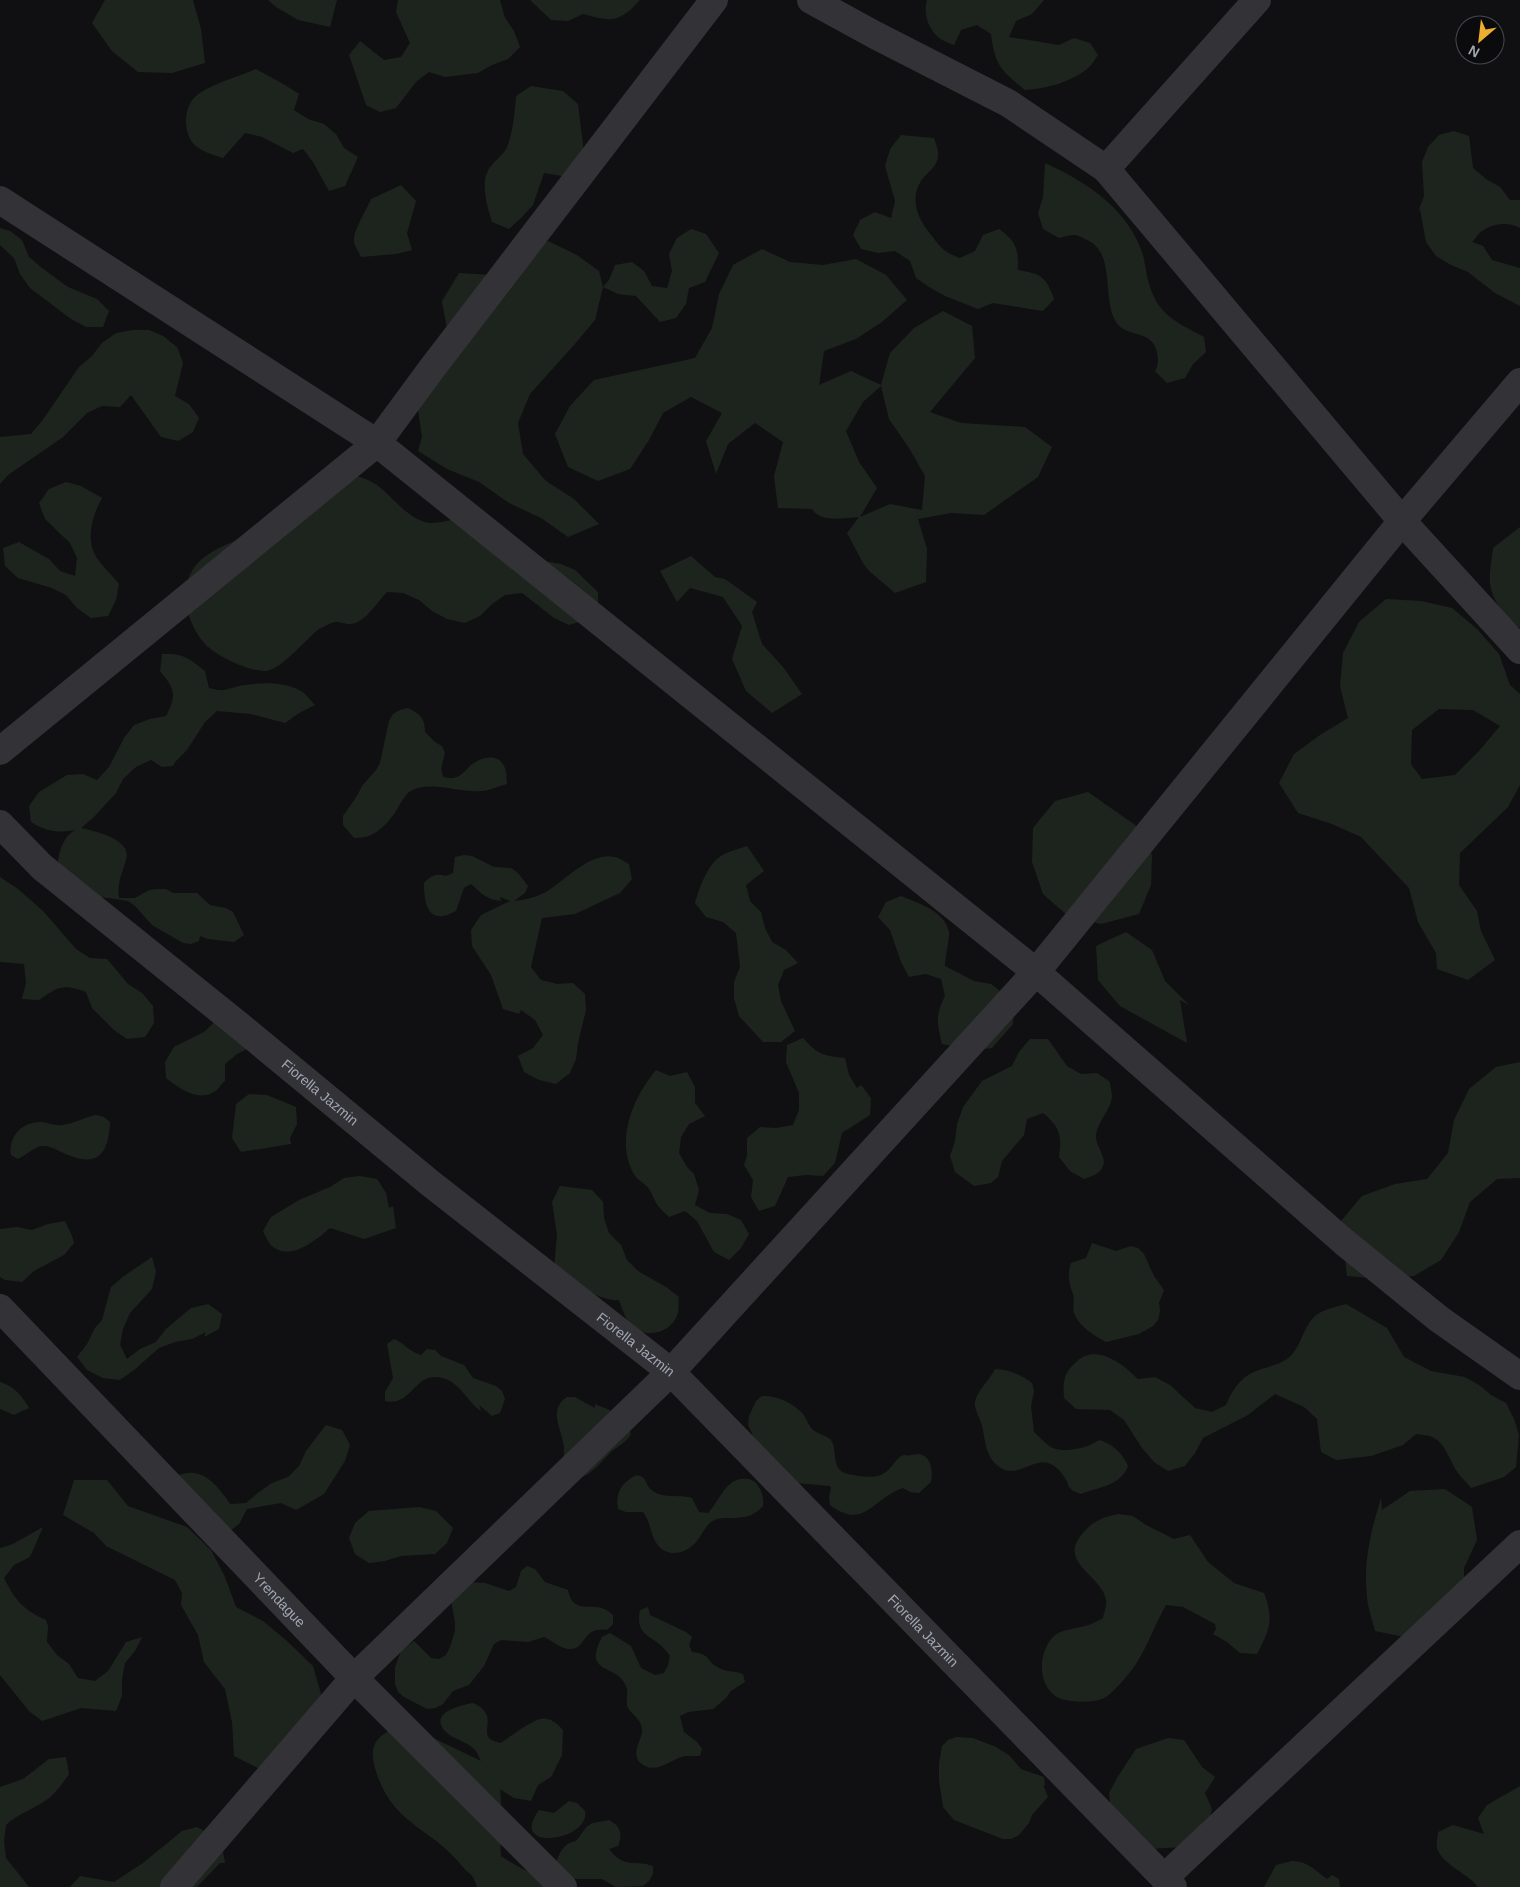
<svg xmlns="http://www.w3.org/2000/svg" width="1520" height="1887" viewBox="0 0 1520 1887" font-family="Helvetica,sans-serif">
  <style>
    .green { fill: #1d241e; fill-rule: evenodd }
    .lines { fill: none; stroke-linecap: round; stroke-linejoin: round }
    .street { stroke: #323237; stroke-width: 28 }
    .labels { text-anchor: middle; stroke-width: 4.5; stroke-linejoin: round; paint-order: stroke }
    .street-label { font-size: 14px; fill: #a2a7b2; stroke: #0b0b0d }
  </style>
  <rect width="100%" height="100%" fill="#101012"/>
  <g class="green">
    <path d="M105 0H193L201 29 205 63 172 73 138 72 112 51 92 23Z"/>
    <path d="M268 0H337L330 27 298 20 276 7Z"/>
    <path d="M398 0H500L505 18 514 31 520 47 508 59 492 65 478 73 445 77 429 72 416 82 396 108 380 112 366 105 349 55 360 41 384 60 401 57 410 43 396 12Z"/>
    <path d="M530 0H640C619 23 612 22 583 14L568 21 551 20Z"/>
    <path d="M927 0H1044L1032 14 1016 21 1009 37 1059 45 1074 38 1090 43 1098 55C1095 59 1092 65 1088 68 1072 82 1045 89 1025 90 1001 70 995 66 991 34L977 25 961 30 954 45C949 43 943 41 939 38 928 29 923 13 927 0Z"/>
    <path d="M256 69 285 85 299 94 294 110 308 119 324 124 336 134 344 148 358 157 345 186 329 191 313 162 303 149 293 153 262 137 245 133 223 158C213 155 199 151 192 142 183 129 184 106 196 96 208 85 240 76 256 69Z"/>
    <path d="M531 86 563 91 578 104 584 153 575 166 562 176 544 173 533 205 521 218 509 229 492 222C488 209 481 186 487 173 491 162 504 156 508 145 513 130 515 112 516 96Z"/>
    <path d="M1454 131 1469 136 1473 168 1486 179 1500 187 1510 200H1520V228C1510 222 1494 223 1484 230 1479 232 1476 238 1472 242L1483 246 1492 260 1520 268V306L1495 293 1468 272 1451 265 1436 256 1426 242 1420 209 1418 212 1424 196 1422 162 1428 147 1439 135Z"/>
    <path d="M901 135 934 138C935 142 938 148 938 153 939 167 927 172 921 181 910 198 917 217 928 231 940 246 941 251 960 258L975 251 983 235 999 229C1017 242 1018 248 1018 270 1041 274 1046 276 1054 299L1043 311 993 303 978 309 945 296 929 287 916 278 910 261 895 251 878 253 861 249 853 235 860 220 875 212 891 218 895 201 885 166 890 149Z"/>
    <path d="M1045 163C1084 181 1123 205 1140 247 1145 257 1145 269 1148 280 1156 314 1176 322 1204 337L1206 352 1193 364 1185 378 1167 383 1155 371C1159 364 1158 360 1157 352 1152 329 1126 338 1116 322 1101 298 1117 251 1085 239 1081 237 1077 235 1074 235 1069 235 1063 237 1059 238L1043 229 1038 213 1043 197Z"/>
    <path d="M401 185 416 201 407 233 412 250 396 254 361 257C359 252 354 246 354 241 353 231 367 209 371 199Z"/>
    <path d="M0 228 10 231 22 240 29 257 42 268 68 287 97 299 109 311 103 327H86L71 319 30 288 20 274 14 258 0 245Z"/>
    <path d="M691 229 706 234 719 253 705 282 689 288 686 304 676 318 660 322 636 296 618 294 603 287 595 320 574 345 530 394 518 423 523 454 546 481 574 499 599 524 568 537 541 518 509 503 479 482 447 469 418 451 422 437 417 403 448 335 442 301 459 273 491 275 517 258 548 241 577 255 599 271 603 287 609 280 615 265 632 262 644 271 652 286 667 288 672 271 669 254 677 238Z"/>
    <path d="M762 249 790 262 823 265 856 259 886 275 907 300 882 322 856 339 824 351 819 385 851 371 881 385 890 353 914 328 943 311 972 326 975 358 930 412 961 423 1025 427 1052 447 1038 477 984 515 951 513 918 519 927 549 926 582 895 593 869 571 863 563 847 533 859 517C844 518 821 523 812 509L778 508 774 476 783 442 755 423 728 444 716 474 706 441 722 413 691 397 663 413 649 440 630 469 598 481 568 467 555 434 570 406 594 380 695 358 712 328 719 294 733 265ZM881 386 889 419 909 448 925 476 922 510 890 504 860 517 877 488 859 462 846 431 863 402Z"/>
    <path d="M133 330H149L163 336 177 347 183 363 175 396 189 404 199 418 193 432 178 441 161 437 131 395 120 407 102 406 87 413 63 437 8 475 0 484V437L31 434 42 421 79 367 92 356 102 343 116 333Z"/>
    <path d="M348 474C358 476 368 479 377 485 392 496 410 522 431 523 441 523 451 520 462 517L544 561 561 564 575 570 598 592V608L586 620 569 625 554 618 522 593 505 595 492 604 480 616 465 623 447 619 432 611 419 600 403 593 387 592C377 602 366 622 351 624 347 625 341 622 336 622 332 622 323 627 319 629 306 639 282 669 266 671 250 672 216 656 205 644 187 624 177 588 196 565 211 548 232 544 251 533 284 515 315 494 348 474Z"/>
    <path d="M66 482 81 486 102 498C92 516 84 543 99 561 105 569 113 576 119 584L116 600 108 616 91 618 77 608 66 595 52 588 18 578 5 566 3 548 19 542 49 559 60 571 75 576 77 558 70 543 45 519 39 503 49 489Z"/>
    <path d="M1520 527V628C1506 618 1492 601 1490 583 1489 574 1492 558 1493 548Z"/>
    <path d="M691 556 715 577 725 579 757 602 752 612 762 644 783 667 802 694 772 713 746 691 732 659 742 626 723 597 690 588 677 602 660 571Z"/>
    <path d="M1386 599 1421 601 1452 608 1477 629 1499 654 1510 685 1520 694V785L1508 807 1460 853 1459 885 1477 911 1481 931 1495 960 1468 980 1437 969 1436 953 1418 922 1409 888 1361 837 1332 824 1298 813 1279 783 1294 754 1320 735 1348 718 1340 686 1343 653 1359 622ZM1439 709 1473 710 1500 726 1479 751 1455 775 1422 779 1411 764 1412 730Z"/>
    <path d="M162 654C183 653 189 658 205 671L209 688C226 692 223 690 239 686 258 682 288 681 304 693 308 697 311 701 315 705L299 713 285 723 251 714 217 711 205 722 187 750 175 762 173 766 162 767 151 760 136 767 123 779 116 793 94 817 81 828C94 831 133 839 126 860 122 874 117 883 119 898H135L149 890 158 889H166L173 893H197L210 905 226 908 233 912 244 935 234 942 208 939 200 936 199 941 191 944 183 943 152 925 135 906 128 901 95 896 58 870C57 855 62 838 75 830 56 833 48 832 31 822L29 806 39 792 67 775 83 774 97 780 109 767 124 738 134 725 150 719 166 716C177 694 175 689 160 671Z"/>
    <path d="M408 708C420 714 425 718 425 732L435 742 442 746 445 753 441 769 443 777C449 778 453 779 459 776 464 773 467 769 471 765 481 757 499 752 505 768 507 773 506 779 507 784 498 786 489 791 481 791 460 793 427 779 409 792 405 795 403 800 400 804 390 822 376 839 354 838L343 825V816L357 796 362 786 376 770 380 763 389 721 393 714 400 710Z"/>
    <path d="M1088 792 1138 827 1152 855 1151 885 1139 914 1101 924 1068 916 1043 894 1032 862 1033 828 1055 801Z"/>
    <path d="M747 846 764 871 746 885 750 901 761 912 765 928 772 942 786 950 798 963 784 970 778 985 781 1001 795 1031 781 1042H763L739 1016 734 998V982L740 967 736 933 723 922 706 917 695 903C699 889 706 868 718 858 726 852 738 849 747 846Z"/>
    <path d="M464 855 472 856 494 867 511 868 518 873 528 886 525 893 514 901C524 900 534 898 544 893 564 882 590 851 615 857 620 858 625 862 629 864L632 879 620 893 575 914 542 918 531 967 541 980 557 984 573 983 585 994 586 1010 578 1043 576 1059 570 1073 556 1084 539 1080 524 1072 518 1056 533 1048 543 1035 535 1020 521 1010 519 1014 503 1009 491 975 472 946 471 930 481 915 510 901 500 897 501 901C487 900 481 893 471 884L464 888 456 911C429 926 424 906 424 883 431 875 436 873 446 876L453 873 455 857Z"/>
    <path d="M0 877 18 889 43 911 76 949 90 958 107 959 128 984 142 993 153 1006 154 1023 145 1037 127 1039 114 1030 92 1008 86 992C63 984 59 986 39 1000L22 999 26 983 24 964 0 962Z"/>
    <path d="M901 896C918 903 945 911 949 932 950 935 945 960 945 966L974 981 991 984 1004 994 1014 1007 1013 1024 992 1048 976 1050 942 1044C937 1023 935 1016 945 996L941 979 926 974 909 977 901 962 890 930 878 917 886 902Z"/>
    <path d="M1126 932 1152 950 1165 981 1189 1005 1180 1000 1187 1043 1120 1006 1098 980 1096 946Z"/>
    <path d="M222 1015 251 1047 237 1054 225 1064V1081C221 1084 218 1090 214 1092 197 1102 179 1088 166 1078L165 1062 174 1047 204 1032Z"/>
    <path d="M803 1038C817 1054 823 1056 845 1058L849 1075 857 1088 861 1085 871 1098 870 1115 842 1133 835 1163 823 1176 806 1175 788 1177 775 1206 759 1211 751 1197 753 1180 744 1165 747 1156V1138L760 1127 776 1128 793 1125 799 1110V1093L786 1062 787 1045Z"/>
    <path d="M1030 1039H1048L1067 1066 1081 1074 1097 1073 1110 1082C1110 1086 1112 1092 1112 1097 1110 1112 1097 1121 1096 1137 1096 1147 1107 1157 1103 1166 1100 1174 1092 1176 1084 1179L1070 1171 1059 1157C1062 1135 1060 1127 1043 1113L1027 1119 1024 1135 1002 1161 998 1177 991 1183 974 1186 955 1172 950 1156 955 1141 957 1124 963 1107 982 1081 1012 1066 1019 1052Z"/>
    <path d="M1520 1062V1178L1497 1179 1470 1202 1459 1232 1441 1260 1414 1276 1381 1279 1347 1276 1341 1221 1362 1196 1395 1184 1427 1179 1448 1153 1454 1120 1469 1089 1496 1067Z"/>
    <path d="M656 1070 670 1076 687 1072 695 1087V1103L705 1116 689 1124 681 1137 679 1153 687 1167 694 1174 699 1190 695 1205 710 1213 727 1214 741 1220 749 1234 741 1248 729 1260 714 1252 697 1221 685 1211 669 1217C665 1213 659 1208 656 1203 654 1199 652 1193 649 1189 646 1184 639 1181 635 1176 614 1142 633 1097 656 1070Z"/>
    <path d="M249 1094 267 1095 296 1107 297 1124 290 1138 291 1144 241 1152 232 1138 236 1104Z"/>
    <path d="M96 1115 104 1117 110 1122C109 1147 102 1168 71 1156 61 1153 52 1145 42 1146 34 1147 25 1156 18 1159L11 1155C8 1136 23 1121 42 1122 49 1123 55 1126 62 1125 73 1124 85 1117 96 1115Z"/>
    <path d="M360 1176 377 1179 386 1193 389 1208 393 1206 396 1228 364 1239 330 1228C316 1240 289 1263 271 1245 268 1242 265 1235 263 1231L271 1217 299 1200 330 1187 344 1178Z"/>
    <path d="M560 1186 592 1190 603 1202 604 1218 609 1233 621 1245 627 1260 638 1271 666 1287 679 1297C678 1302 679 1308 678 1313 673 1330 653 1338 637 1330 627 1324 622 1310 619 1300 600 1302 569 1280 554 1269L557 1235 552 1202Z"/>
    <path d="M65 1221 72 1236 74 1243 64 1255 34 1271 22 1282 5 1280 0 1277V1229L17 1227 32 1230 48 1224Z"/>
    <path d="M1092 1243 1116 1251 1131 1246 1138 1248 1144 1254 1154 1276 1164 1290 1159 1303 1160 1311 1158 1320 1153 1326 1139 1334 1106 1342C1095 1336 1079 1327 1074 1313 1072 1308 1075 1300 1073 1294 1069 1283 1067 1275 1071 1263L1086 1258Z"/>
    <path d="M152 1257 156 1272 152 1289 130 1313 123 1329 120 1345 127 1359 140 1349 156 1342 166 1329 191 1308 208 1304 222 1314 219 1329 204 1337 206 1332 192 1339 175 1342 159 1348 134 1370 120 1380 103 1378 87 1370 77 1357 87 1344 95 1328 102 1320 111 1287 124 1276Z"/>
    <path d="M1346 1304 1387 1328 1404 1357 1431 1371 1465 1377 1479 1385 1491 1395 1506 1403 1514 1419 1519 1435 1516 1467 1504 1477 1471 1488C1467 1482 1462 1479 1458 1473 1450 1462 1446 1443 1432 1437 1428 1435 1421 1435 1416 1434L1403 1445 1371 1456 1336 1460 1321 1452 1317 1419 1304 1407 1275 1394 1248 1415 1203 1438 1195 1453 1185 1466 1168 1471 1154 1462 1142 1448 1124 1420 1110 1410 1076 1409 1064 1398C1063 1383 1063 1374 1075 1363 1095 1342 1122 1363 1138 1379L1155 1377 1170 1385 1195 1408 1212 1412 1226 1405C1233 1389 1241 1376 1259 1370 1269 1366 1278 1365 1287 1359 1301 1349 1302 1329 1314 1317 1321 1310 1336 1307 1346 1304Z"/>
    <path d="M394 1339C404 1343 410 1352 421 1355L427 1349 435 1350 441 1356 464 1365 473 1378 496 1386 502 1391 505 1399 500 1413 492 1416 479 1405 481 1411C466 1401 458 1377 435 1377 414 1377 409 1407 385 1401V1392L393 1378 387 1344Z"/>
    <path d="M995 1369C1009 1369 1021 1375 1032 1383L1034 1391 1031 1406 1034 1432C1040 1437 1046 1445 1053 1448 1065 1453 1089 1448 1099 1440 1112 1443 1123 1454 1128 1466 1121 1486 1098 1487 1081 1494L1073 1491 1067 1485 1069 1486C1064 1474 1053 1459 1038 1463 1027 1465 1017 1474 1005 1470 1000 1468 995 1464 992 1460 984 1449 985 1432 980 1420 978 1414 974 1408 975 1402 977 1390 990 1380 995 1369Z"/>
    <path d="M0 1382C14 1386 22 1396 29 1408L14 1415 0 1409Z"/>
    <path d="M762 1396C775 1395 791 1402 800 1411 806 1416 808 1425 813 1430 818 1434 825 1435 830 1439 839 1448 829 1470 848 1474 858 1476 867 1478 878 1476 892 1472 894 1458 904 1455 906 1455 909 1456 911 1455 914 1455 916 1454 919 1454 932 1456 933 1473 931 1482L919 1493 910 1492 903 1488C872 1498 865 1531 830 1505L829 1496 831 1488 830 1486 797 1483 759 1449 748 1425 749 1416 756 1401Z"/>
    <path d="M567 1397H575L595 1408V1404C613 1412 625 1413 631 1434 626 1443 618 1446 610 1453 601 1462 594 1472 582 1477L563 1460C570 1436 543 1413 567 1397Z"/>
    <path d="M326 1425 342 1430 350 1445 345 1461 324 1494 296 1510 281 1503 247 1509 239 1524 226 1534 178 1475C183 1474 189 1472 194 1473 210 1475 222 1492 230 1504L246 1503 259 1492 272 1483 288 1477 299 1466 306 1451Z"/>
    <path d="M637 1475C650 1479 643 1484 653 1491 664 1499 679 1494 692 1498L699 1512 708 1513C720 1501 726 1476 747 1479 750 1479 755 1481 757 1484 762 1491 764 1498 763 1506 753 1517 743 1518 729 1518 725 1518 720 1518 717 1519 705 1523 702 1537 694 1544 683 1555 666 1557 657 1544 650 1534 651 1522 643 1512H626L618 1509C615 1492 622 1482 637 1475Z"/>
    <path d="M74 1480H107L128 1506 187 1527 211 1550 225 1577 236 1607 263 1621 287 1641 313 1666 322 1697 264 1771 234 1756 232 1722 225 1689 204 1662 198 1635 181 1605 182 1593 175 1580 106 1546 94 1533 63 1515Z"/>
    <path d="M1445 1489 1472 1507 1477 1540 1464 1568V1601L1410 1638 1375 1631C1372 1620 1368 1608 1367 1597 1363 1563 1371 1530 1381 1498L1382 1510 1410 1491Z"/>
    <path d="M419 1507 436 1511 453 1528 447 1543 435 1554 401 1556 385 1561 369 1563 355 1554 349 1538 355 1523 369 1511Z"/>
    <path d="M1118 1514 1133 1516 1146 1525 1174 1539 1190 1535 1208 1562 1234 1583 1264 1593C1274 1619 1270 1630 1257 1654L1240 1653 1227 1642 1213 1634 1216 1629 1215 1624 1183 1607 1166 1605C1149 1635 1145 1658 1120 1684 1115 1689 1109 1696 1102 1699 1092 1703 1062 1703 1054 1695 1037 1681 1039 1652 1053 1637 1061 1629 1075 1629 1085 1626 1091 1625 1097 1621 1103 1618 1104 1613 1107 1604 1106 1599 1100 1574 1058 1563 1082 1534 1092 1522 1102 1517 1118 1514Z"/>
    <path d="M43 1527 30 1557 14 1565 4 1578C15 1600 23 1610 46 1620L48 1626 47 1642 57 1655 69 1664 78 1678 95 1681 108 1671 126 1642 142 1637 135 1651 125 1663 122 1679V1696L116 1711 81 1708 42 1721 29 1711 0 1675V1548L13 1544Z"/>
    <path d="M527 1566 535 1569 545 1582 568 1590C574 1619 596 1597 613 1615V1624L607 1630C581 1626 587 1651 568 1649 560 1648 551 1640 544 1637L528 1642 501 1640 494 1644 484 1666 469 1685 453 1691 443 1704 435 1708 427 1709 404 1697 398 1692 395 1684V1667L401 1651 414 1641 431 1658 439 1659 446 1655 450 1647 455 1631V1622L452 1606V1598L469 1582 485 1583 509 1591 516 1587 521 1571Z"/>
    <path d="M648 1607 650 1615 686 1632 692 1637 689 1645 692 1652C712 1654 706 1662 719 1668 726 1672 735 1671 743 1674L745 1682 731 1691 726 1698 713 1709 688 1712 680 1716 684 1732 697 1742 702 1749 700 1756C695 1756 690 1756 685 1756 673 1758 658 1773 645 1766 628 1757 641 1742 642 1732 643 1718 629 1714 627 1705 626 1700 628 1694 627 1689 620 1662 581 1677 602 1637L610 1633 631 1646 641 1668 655 1675 664 1673 668 1665 670 1656C657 1634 634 1640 640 1610Z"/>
    <path d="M473 1703C505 1717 470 1738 501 1743 507 1738 514 1734 521 1729 539 1718 547 1712 563 1730L562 1755 551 1777 538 1785 531 1801 514 1798 500 1789C503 1812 499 1833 501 1856 523 1871 545 1880 570 1887H477C472 1871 471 1877 462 1866 430 1826 391 1825 375 1768 369 1746 375 1738 394 1728L425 1734 481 1761C479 1757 477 1751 473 1748 465 1741 453 1739 446 1732 427 1713 461 1705 473 1703Z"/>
    <path d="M956 1737 973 1738 996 1747 1010 1756 1021 1769 1044 1777 1045 1786 1043 1785 1048 1797 1032 1815 1029 1823 1019 1835 1011 1839H1003L954 1820 943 1807 939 1780V1763L942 1746 948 1740Z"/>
    <path d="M1168 1738 1184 1740 1202 1767 1215 1777 1205 1793 1212 1809 1208 1825 1184 1847 1147 1849 1111 1810 1109 1793 1117 1778 1136 1749Z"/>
    <path d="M66 1757 69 1774C63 1783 57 1791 49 1798 35 1809 20 1812 6 1825L4 1841 6 1858 29 1887H0V1787L23 1779 49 1759Z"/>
    <path d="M1520 1786V1887H1478C1468 1873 1442 1865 1437 1848 1436 1844 1438 1836 1438 1832L1453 1825 1484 1834 1478 1818 1487 1805Z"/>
    <path d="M569 1801 577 1803 585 1811C591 1841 507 1853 539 1810L554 1813Z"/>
    <path d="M609 1820C621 1826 623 1835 618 1846L609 1849C625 1870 634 1859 653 1866V1874L649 1881 643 1886 616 1887 602 1879H576L568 1877 555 1866C559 1854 563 1843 576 1841 581 1836 585 1825 593 1823 598 1821 603 1822 609 1820Z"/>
    <path d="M197 1827C218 1838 222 1840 225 1863H220L197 1887H70L80 1876 114 1882 143 1863 182 1831Z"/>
    <path d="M1292 1861C1307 1861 1315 1870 1327 1879L1332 1875 1339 1879 1340 1887H1264L1276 1865Z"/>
  </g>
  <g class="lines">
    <g class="street">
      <path d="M811 0 875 35 1008 103 1106 169 1402 521 1520 650"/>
      <path d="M1106 169 1257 0"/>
      <path d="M0 200 377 443 430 371 714 0"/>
      <path d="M0 751 377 443 1036 972 1344 1242 1439 1319 1520 1376"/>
      <path id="s1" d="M0 824 42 867 241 1027 430 1183 671 1372 1173 1887"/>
      <path id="s2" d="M0 1308 354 1678 563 1887"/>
      <path d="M1164 1878 1520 1544"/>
      <path d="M174 1887 354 1678 671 1372 1036 972 1402 521 1520 382"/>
    </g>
  </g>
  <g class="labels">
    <g class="street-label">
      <text dy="5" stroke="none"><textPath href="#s1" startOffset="418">Fiorella Jazmin</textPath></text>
      <text dy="5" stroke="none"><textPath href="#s1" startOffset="822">Fiorella Jazmin</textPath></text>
      <text dy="5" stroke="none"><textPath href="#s2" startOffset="404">Yrendague</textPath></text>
      <text dy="5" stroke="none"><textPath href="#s1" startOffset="1228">Fiorella Jazmin</textPath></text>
    </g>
  </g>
  <g transform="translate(1480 40) rotate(208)"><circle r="24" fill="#0b0b0d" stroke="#47494f"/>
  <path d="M0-4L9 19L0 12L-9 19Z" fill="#ecb02e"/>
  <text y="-8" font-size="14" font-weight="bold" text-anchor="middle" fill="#a2a7b2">N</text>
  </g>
</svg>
